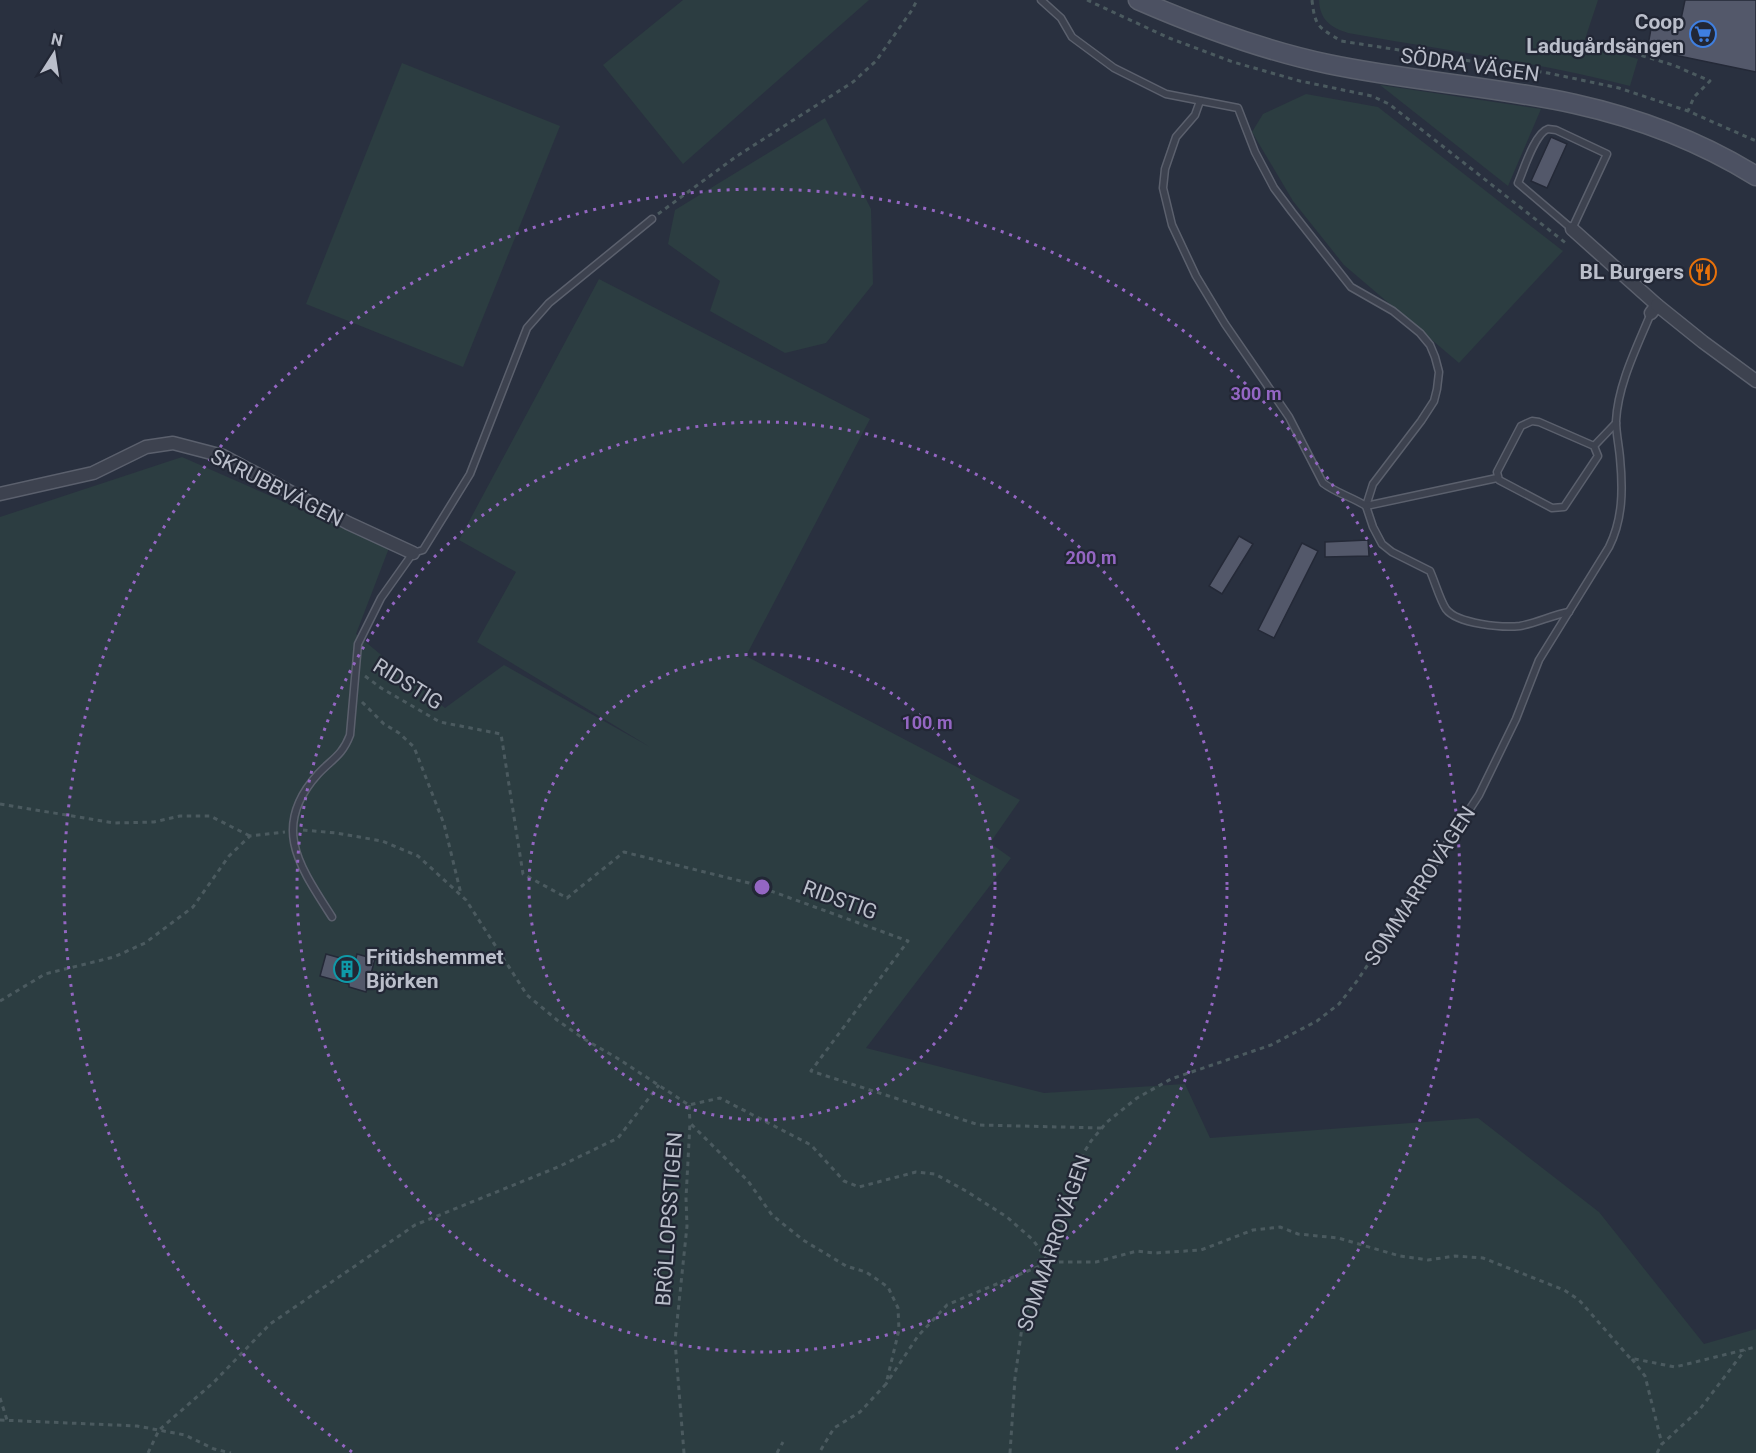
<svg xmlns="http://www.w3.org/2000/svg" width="1756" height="1453" viewBox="0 0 1756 1453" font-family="Roboto,sans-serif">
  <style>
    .green { fill: #2c3d41 }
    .building { fill: #53586a; stroke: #242937; stroke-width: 1.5 }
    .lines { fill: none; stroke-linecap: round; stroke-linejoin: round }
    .service-casing { stroke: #5b606d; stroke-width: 9 }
    .minor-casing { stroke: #5b606d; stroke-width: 15 }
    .secondary-casing { stroke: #5b606d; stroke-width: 21 }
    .path { stroke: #4b5a5f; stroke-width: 3; stroke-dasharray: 4.5 4.5; stroke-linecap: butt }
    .service { stroke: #3d424f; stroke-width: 6 }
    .minor { stroke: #3d424f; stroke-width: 12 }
    .secondary { stroke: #4c5162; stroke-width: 18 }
    .ring { fill: none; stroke: #9466c3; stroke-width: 3; stroke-dasharray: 3 6 }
    .labels { text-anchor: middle; stroke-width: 4.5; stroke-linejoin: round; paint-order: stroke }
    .poi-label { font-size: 21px; font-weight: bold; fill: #babeca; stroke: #222735; text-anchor: end }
    .street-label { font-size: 21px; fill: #babeca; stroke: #222735 }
    .centre { fill: #9466c3; stroke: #222735; stroke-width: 3 }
    .ring-label { font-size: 18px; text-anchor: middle; font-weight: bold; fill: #9466c3; stroke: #222735; stroke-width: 4.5; stroke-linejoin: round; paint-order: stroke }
  </style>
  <rect width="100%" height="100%" fill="#29303f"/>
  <g class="green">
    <path d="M683 0H869L683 164 603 65Z"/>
    <path d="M1319 0H1598L1584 42 1638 59 1630 86C1537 62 1442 50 1348 33 1330 27 1320 20 1319 0Z"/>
    <path d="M402 63 560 126 463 367 306 304Z"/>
    <path d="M1380 85 1541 109 1508 186Z"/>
    <path d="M1306 94 1378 107 1563 251 1459 363 1344 265 1293 201 1252 132 1263 114Z"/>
    <path d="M825 118 871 209 873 284 826 343 785 353 710 311 720 281 668 244 675 210Z"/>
    <path d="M599 279 870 419 746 656 1020 800 990 843 1011 858 866 1048 1044 1093 1185 1084 1210 1138 1478 1118 1599 1212 1704 1344 1756 1329V1453H0V517L182 457 389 548 356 634 445 708 504 665 650 747 477 642 516 572 459 540Z"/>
  </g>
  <g class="building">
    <path d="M1685 0H1756V72L1674 55 1675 51 1648 45 1653 18 1680 24Z"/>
    <path d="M1551 137 1567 144 1547 188 1531 181Z"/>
    <path d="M1239 536 1253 544 1222 594 1209 586Z"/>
    <path d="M1368 540 1369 556 1325 557V542Z"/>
    <path d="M1302 543 1318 551 1274 638 1258 630Z"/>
    <path d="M326 954 355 962 357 954 375 959 366 992 349 987V984L320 976Z"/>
  </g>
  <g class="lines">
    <defs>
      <g id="service">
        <path d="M1041 0 1061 18 1072 37 1114 68 1166 94 1238 108 1255 152 1274 188 1292 212 1351 287 1393 311 1420 333 1430 345 1435 357 1439 372 1437 389 1434 401 1421 421 1373 484 1366 506 1373 527 1382 544 1392 552 1430 571C1435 582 1440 600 1446 609 1457 624 1503 628 1520 626 1537 623 1552 615 1569 612"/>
        <path d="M1200 101 1195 115 1176 137 1165 169 1163 188 1172 225 1196 276 1225 324 1289 417 1323 483C1336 493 1352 497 1366 506L1497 478"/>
        <path d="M1548 129 1556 130 1607 154 1572 229 1518 183C1524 169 1535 133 1548 129Z"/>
        <path d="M1532 421 1539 422 1594 446 1598 456 1564 507 1552 508 1499 480 1497 472 1521 426Z"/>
        <path d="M1594 446 1616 423"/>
        <path d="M332 917C300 867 270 827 318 774 332 759 342 756 350 735L358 644 381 598 413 553 423 550 470 474 527 328 549 303 652 219"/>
        <path d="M1382 943 1479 795 1516 719 1539 660 1609 547C1623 519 1623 489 1620 458 1619 446 1616 433 1616 421 1618 384 1637 347 1651 313"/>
      </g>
      <g id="minor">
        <path d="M1572 229 1657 305 1651 313"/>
        <path d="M1657 305 1703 342 1756 381"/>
        <path d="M0 494 93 473 146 447 173 443 223 456 348 523 413 553"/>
      </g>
      <path id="secondary" d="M1138 0C1200 27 1262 50 1328 64 1409 81 1493 86 1575 104 1638 118 1701 142 1756 176"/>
    </defs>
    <use href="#service" class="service-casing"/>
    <use href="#minor" class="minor-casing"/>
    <use href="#secondary" class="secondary-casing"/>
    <g class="path">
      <path d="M1087 0 1169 38 1233 62 1300 81 1372 96 1389 104 1567 244"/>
      <path d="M1312 0C1315 28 1319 27 1341 41L1548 73 1619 88 1688 111 1756 141"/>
      <path d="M1607 45 1673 65 1710 81 1694 97 1688 111"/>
      <path d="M658 214 737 156 853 82 876 61 912 10 917 0"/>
      <path d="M365 676 381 688 440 722 501 734 523 874 567 898 624 852 749 883 908 941 811 1071 979 1125 1102 1128"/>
      <path d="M362 702 384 724 399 733 414 747 444 824 461 894"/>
      <path d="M0 804 114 823 154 822 180 816H210L250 836"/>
      <path d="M303 830 336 833 382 841 418 856 466 900 527 995 557 1020 584 1039 617 1058 689 1105 720 1098 811 1145 844 1181 859 1187 916 1172 935 1174 966 1191 1007 1217 1033 1240 1049 1262 947 1305 918 1336 886 1384"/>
      <path d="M0 1001 45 974 114 957 145 943 193 907 229 856 250 836 285 832"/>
      <path d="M689 1105 690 1123"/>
      <path d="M1050 1262H1096L1137 1251 1155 1253 1201 1250 1253 1230 1280 1227 1298 1234 1338 1238 1400 1256 1428 1260 1455 1256 1483 1258 1564 1290 1579 1300 1630 1358 1675 1367 1756 1347"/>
      <path d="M1632 1359 1645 1376 1662 1444"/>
      <path d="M0 1398 7 1420"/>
      <path d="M0 1420 137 1426 185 1435 214 1449 231 1453"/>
      <path d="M148 1453 159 1430 214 1382 270 1324 415 1225 558 1167 618 1138 659 1085"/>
      <path d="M684 1453 675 1341 687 1226 686 1198 690 1123 748 1181 772 1215 803 1240 833 1258 846 1266 866 1272 888 1287 898 1308 899 1330 886 1384 860 1412 834 1428 819 1453"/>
      <path d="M777 1453 783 1442"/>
      <path d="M1010 1453 1015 1378 1023 1320 1053 1254 1069 1204 1076 1173 1083 1154 1091 1141 1107 1122 1137 1098 1171 1079 1271 1045 1317 1021 1339 1004 1357 981 1377 951"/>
      <path d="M1657 1453 1662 1444 1700 1409 1745 1350"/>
    </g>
    <use href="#service" class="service"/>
    <use href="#minor" class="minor"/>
    <use href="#secondary" class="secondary"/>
  </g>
  <g class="ring">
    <circle cx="762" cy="887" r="233"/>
    <circle cx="762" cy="887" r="465"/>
    <path d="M352 1452A698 698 0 1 1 1172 1452"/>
  </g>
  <defs>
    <symbol id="supermarket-ring" viewBox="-11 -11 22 22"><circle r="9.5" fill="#222735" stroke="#3f7fe0" stroke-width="1.5"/><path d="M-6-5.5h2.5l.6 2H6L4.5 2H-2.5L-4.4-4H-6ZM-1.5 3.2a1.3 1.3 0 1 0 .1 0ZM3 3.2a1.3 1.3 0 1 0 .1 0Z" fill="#3f7fe0"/></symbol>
    <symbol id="restaurant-ring" viewBox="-11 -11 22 22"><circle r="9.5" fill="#222735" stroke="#e8710a" stroke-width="1.5"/><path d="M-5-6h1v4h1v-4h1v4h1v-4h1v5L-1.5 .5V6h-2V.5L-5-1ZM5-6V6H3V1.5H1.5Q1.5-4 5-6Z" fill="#e8710a"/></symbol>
    <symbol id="building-ring" viewBox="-11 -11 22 22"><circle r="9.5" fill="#222735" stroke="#0f9aa8" stroke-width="1.5"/><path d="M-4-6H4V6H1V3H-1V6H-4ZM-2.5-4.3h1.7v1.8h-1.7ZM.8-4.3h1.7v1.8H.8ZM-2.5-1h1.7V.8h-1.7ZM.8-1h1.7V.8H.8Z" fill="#0f9aa8"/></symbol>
  </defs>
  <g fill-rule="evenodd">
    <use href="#supermarket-ring" x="1688" y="19" width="30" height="30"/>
    <use href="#restaurant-ring" x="1688" y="257" width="30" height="30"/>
    <use href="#building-ring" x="332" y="954" width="30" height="30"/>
  </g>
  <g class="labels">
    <g class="poi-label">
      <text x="1684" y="29">Coop<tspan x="1684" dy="24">Ladugårdsängen</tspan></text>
      <text x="1684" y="279">BL Burgers</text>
      <text x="366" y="964" text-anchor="start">Fritidshemmet<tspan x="366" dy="24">Björken</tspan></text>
    </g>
    <g class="street-label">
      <text transform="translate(1470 65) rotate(8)" y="7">SÖDRA VÄGEN</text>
      <text transform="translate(277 488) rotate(27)" y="7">SKRUBBVÄGEN</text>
      <text transform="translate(408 684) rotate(32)" y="7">RIDSTIG</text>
      <text transform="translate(1420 886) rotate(-57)" y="7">SOMMARROVÄGEN</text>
      <text transform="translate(840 900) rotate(20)" y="7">RIDSTIG</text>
      <text transform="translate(669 1219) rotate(-86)" y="7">BRÖLLOPSSTIGEN</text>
      <text transform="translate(1054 1243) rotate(-71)" y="7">SOMMARROVÄGEN</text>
    </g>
  </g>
  <circle cx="762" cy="887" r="9" class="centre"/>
  <g class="ring-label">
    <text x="1256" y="400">300 m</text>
    <text x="1091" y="564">200 m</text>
    <text x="927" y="729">100 m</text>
  </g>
  <g transform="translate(54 54) rotate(12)" stroke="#222735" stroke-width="4.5" paint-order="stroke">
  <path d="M0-4.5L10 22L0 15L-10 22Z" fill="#babeca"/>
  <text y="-9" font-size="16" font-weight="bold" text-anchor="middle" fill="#babeca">N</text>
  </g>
</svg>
